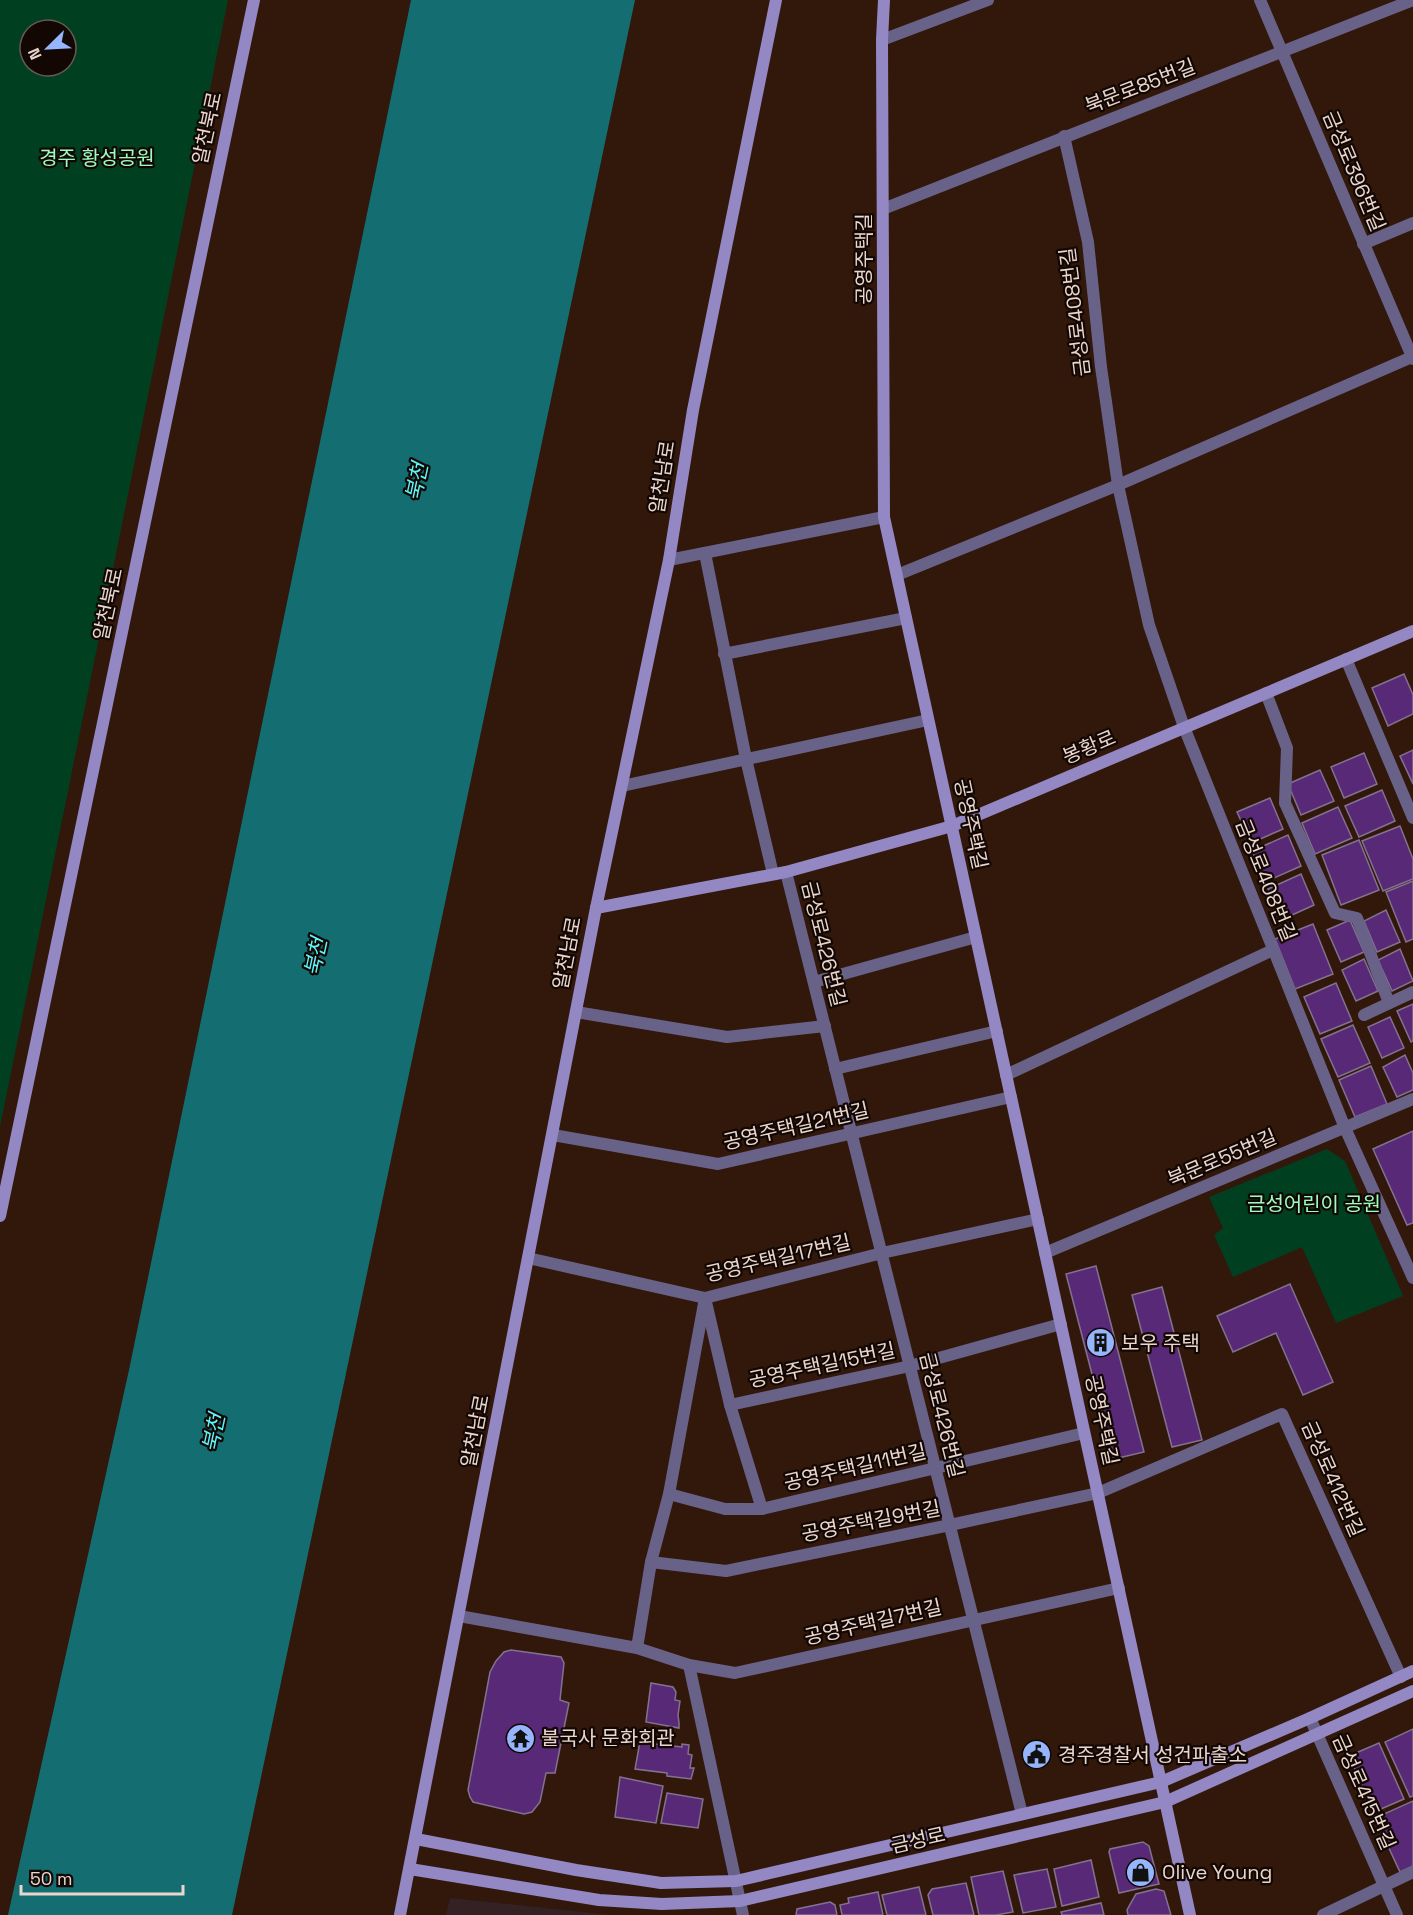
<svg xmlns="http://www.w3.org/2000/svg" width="1413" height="1915" viewBox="0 0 1413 1915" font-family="'Space Grotesk','Noto Sans KR',sans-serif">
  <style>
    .education { fill: #342124 }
    .green { fill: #004021; fill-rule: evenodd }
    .water { fill: #146d71 }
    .building { fill: #572976; stroke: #82728f; stroke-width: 1.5 }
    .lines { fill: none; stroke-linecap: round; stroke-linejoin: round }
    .street { stroke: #696288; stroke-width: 12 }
    .secondary { stroke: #9388c3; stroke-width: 12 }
    .labels { text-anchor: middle; stroke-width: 4.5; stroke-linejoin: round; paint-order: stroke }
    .street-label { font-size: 20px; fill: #e9d6ce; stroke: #120703 }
    .park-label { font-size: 20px; fill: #9bfdbe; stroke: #120703 }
    .poi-label { font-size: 20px; fill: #e9d6ce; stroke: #120703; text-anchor: start }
    .water-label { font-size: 21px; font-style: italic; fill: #5cf5fb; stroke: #120703 }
  </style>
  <rect width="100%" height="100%" fill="#32180b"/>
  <path class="education" d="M450 1898 611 1915H446Z"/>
  <g class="green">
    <path d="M0 0H228L0 1127ZM30 30H66V66H30Z"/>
    <path d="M1327 1149 1345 1161 1403 1296 1336 1323 1302 1247 1233 1277 1214 1235 1223 1228 1209 1197Z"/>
  </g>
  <path class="water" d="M411 0H635L232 1915H8L129 1370Z"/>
  <g class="building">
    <path d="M1404 674 1413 695V714L1388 726 1372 688Z"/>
    <path d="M1413 750V784L1400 756Z"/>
    <path d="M1364 753 1377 784 1344 798 1331 767Z"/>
    <path d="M1320 770 1334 801 1301 815 1288 784Z"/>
    <path d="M1382 790 1395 821 1359 837 1345 806Z"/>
    <path d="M1270 798 1283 829 1251 843 1237 812Z"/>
    <path d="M1338 807 1352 838 1315 854 1302 823Z"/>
    <path d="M1400 826 1413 859V879L1383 891 1362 841Z"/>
    <path d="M1288 835 1301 866 1265 882 1252 851Z"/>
    <path d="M1359 840 1379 890 1341 905 1322 855Z"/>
    <path d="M1301 874 1314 905 1281 920 1268 889Z"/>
    <path d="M1413 881V939L1406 942 1386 892Z"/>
    <path d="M1386 910 1400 942 1377 952 1364 921Z"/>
    <path d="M1350 920 1364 952 1341 962 1327 930Z"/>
    <path d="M1313 924 1333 974 1295 989 1275 939Z"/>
    <path d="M1400 949 1413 981 1392 991 1378 960Z"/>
    <path d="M1364 959 1378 991 1356 1001 1342 970Z"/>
    <path d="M1336 983 1352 1021 1320 1034 1304 997Z"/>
    <path d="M1413 1004V1041L1411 1042 1397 1011Z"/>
    <path d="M1390 1017 1404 1048 1382 1058 1368 1027Z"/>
    <path d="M1353 1025 1370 1063 1338 1077 1321 1039Z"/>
    <path d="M1405 1055 1413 1073V1090L1397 1097 1383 1067Z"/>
    <path d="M1371 1066 1387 1104 1355 1117 1339 1080Z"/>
    <path d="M1413 1131V1223L1407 1225 1373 1149Z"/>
    <path d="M1096 1266 1144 1452 1114 1459 1066 1274Z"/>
    <path d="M1290 1284 1333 1382 1303 1395 1276 1333 1233 1352 1217 1316Z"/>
    <path d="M1162 1287 1202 1440 1172 1447 1132 1295Z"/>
    <path d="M511 1650 561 1657 564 1663 560 1700 569 1703 555 1773H546L540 1802 532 1812 524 1814 473 1802 470 1797 468 1790 490 1672 496 1661 504 1652Z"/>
    <path d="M651 1683 673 1687 676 1692 675 1700 680 1701 678 1715 679 1723V1728L646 1722Z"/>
    <path d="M1413 1729V1796L1410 1797 1385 1742Z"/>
    <path d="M641 1736 655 1739V1744L682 1747V1744L689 1745 688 1754 692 1755 690 1768H694L691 1779 667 1776V1773L635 1769Z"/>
    <path d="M1379 1743 1404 1799 1374 1812 1349 1756Z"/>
    <path d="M620 1777 663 1786 656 1823 615 1817Z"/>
    <path d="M667 1793 703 1799 698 1828 661 1823Z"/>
    <path d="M1413 1801V1866L1400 1872 1375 1818Z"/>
    <path d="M1143 1842 1149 1846 1159 1884 1119 1893 1109 1852 1110 1849Z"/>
    <path d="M1091 1860 1099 1897 1062 1906 1054 1869Z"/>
    <path d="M1047 1869 1056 1907 1023 1913 1014 1875Z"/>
    <path d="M1003 1871 1013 1912 996 1915H979L971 1877Z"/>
    <path d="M966 1883 974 1915H933L928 1895 932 1889Z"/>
    <path d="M919 1887 926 1915H887L882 1895Z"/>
    <path d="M1156 1889 1164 1891 1171 1915H1128L1127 1910 1136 1894Z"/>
    <path d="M878 1892 883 1915H842L840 1905 849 1903 848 1898Z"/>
    <path d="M830 1902 835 1905 837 1915H796L797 1909Z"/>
    <path d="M1101 1903 1104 1915H1062L1061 1912Z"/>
  </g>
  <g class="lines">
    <g class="street">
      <path d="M1260 0 1413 359"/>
      <path d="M882 40 988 0"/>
      <path d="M1064 136 1088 242 1101 367 1118 485 1149 625 1184 727 1345 1128 1413 1278"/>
      <path d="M883 209 1413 0"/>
      <path d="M1363 244 1413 223"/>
      <path d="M705 553 746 759 773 874"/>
      <path d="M669 560 884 517"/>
      <path d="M897 575 1118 485 1412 357"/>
      <path d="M724 654 906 618"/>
      <path d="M1346 659 1413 818"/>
      <path d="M1266 693 1287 748 1285 803 1335 913 1357 918 1389 1003"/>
      <path d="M622 786 928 720"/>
      <path d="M786 872 1022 1814"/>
      <path d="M814 982 976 937"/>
      <path d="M576 1012 727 1037 825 1026"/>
      <path d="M1364 1015 1413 992"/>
      <path d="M835 1069 997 1031"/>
      <path d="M1006 1075 1273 950"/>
      <path d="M553 1135 718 1164 1011 1097"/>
      <path d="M1045 1253 1413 1099"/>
      <path d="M528 1258 705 1298 882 1253 1038 1219"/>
      <path d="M706 1302 730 1405 762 1509"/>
      <path d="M730 1405 910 1366 1061 1324"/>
      <path d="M669 1494 725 1509H762L1084 1433"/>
      <path d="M651 1562 726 1571 950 1525 1098 1493 1282 1414 1401 1677"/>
      <path d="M459 1616 637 1648 689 1665 735 1673 1119 1588"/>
      <path d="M637 1648 651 1562 669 1494 705 1298"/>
      <path d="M689 1665 743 1915"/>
      <path d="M1310 1718 1397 1915"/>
      <path d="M1323 1915 1413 1872"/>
    </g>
    <g class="secondary">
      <path d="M884 0 882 40 884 517 1190 1915"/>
      <path d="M596 908 786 872 952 826 1413 631"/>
      <path d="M0 1216 254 0"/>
      <path d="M416 1839 576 1870 661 1883 736 1881 1161 1782 1310 1718 1413 1671"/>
      <path d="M410 1869 599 1900 662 1904 740 1901 1165 1802 1413 1691"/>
      <path d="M400 1915 596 908 669 560 693 410 776 0"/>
    </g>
  </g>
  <defs>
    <symbol id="building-disc" viewBox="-11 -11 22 22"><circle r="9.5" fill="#95b6fd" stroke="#120703"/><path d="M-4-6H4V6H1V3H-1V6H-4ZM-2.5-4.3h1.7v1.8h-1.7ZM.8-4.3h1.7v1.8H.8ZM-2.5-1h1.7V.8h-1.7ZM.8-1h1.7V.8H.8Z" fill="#111"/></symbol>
    <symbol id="temple-disc" viewBox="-11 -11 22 22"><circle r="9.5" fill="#95b6fd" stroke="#120703"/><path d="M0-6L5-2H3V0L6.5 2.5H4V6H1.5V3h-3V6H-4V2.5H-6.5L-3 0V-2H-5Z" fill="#111"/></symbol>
    <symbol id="civic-disc" viewBox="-11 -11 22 22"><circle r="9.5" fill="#95b6fd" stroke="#120703"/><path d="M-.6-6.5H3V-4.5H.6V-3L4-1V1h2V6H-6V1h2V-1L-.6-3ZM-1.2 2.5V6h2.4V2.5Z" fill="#111"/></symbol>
    <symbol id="shop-disc" viewBox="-11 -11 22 22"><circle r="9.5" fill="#95b6fd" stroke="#120703"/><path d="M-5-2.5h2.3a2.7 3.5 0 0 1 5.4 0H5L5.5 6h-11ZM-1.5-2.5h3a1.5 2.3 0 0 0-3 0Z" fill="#111"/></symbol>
  </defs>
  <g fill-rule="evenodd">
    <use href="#building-disc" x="1084" y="1326" width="33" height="33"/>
    <use href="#temple-disc" x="504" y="1722" width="33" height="33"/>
    <use href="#civic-disc" x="1020" y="1738" width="33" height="33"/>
    <use href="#shop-disc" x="1124" y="1856" width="33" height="33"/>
  </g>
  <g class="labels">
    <g class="street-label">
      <text transform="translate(1140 86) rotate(-21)" y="7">북문로85번길</text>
      <text transform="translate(207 128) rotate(-78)" y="7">알천북로</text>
      <text transform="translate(1354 171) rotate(67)" y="7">금성로396번길</text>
      <text transform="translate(864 259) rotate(-90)" y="7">공영주택길</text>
      <text transform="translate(1075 312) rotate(-97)" y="7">금성로408번길</text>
      <text transform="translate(662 477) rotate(-81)" y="7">알천남로</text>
      <text transform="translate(108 604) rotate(-78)" y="7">알천북로</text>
      <text transform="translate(1089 747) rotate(-23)" y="7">봉황로</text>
      <text transform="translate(971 824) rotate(78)" y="7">공영주택길</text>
      <text transform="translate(1266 880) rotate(68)" y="7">금성로408번길</text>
      <text transform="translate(824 944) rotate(76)" y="7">금성로426번길</text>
      <text transform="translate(567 953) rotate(-79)" y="7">알천남로</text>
      <text transform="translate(796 1126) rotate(-13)" y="7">공영주택길21번길</text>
      <text transform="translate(1222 1158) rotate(-23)" y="7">북문로55번길</text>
      <text transform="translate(778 1258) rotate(-13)" y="7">공영주택길17번길</text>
      <text transform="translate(822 1365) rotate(-12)" y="7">공영주택길15번길</text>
      <text transform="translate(942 1415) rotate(76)" y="7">금성로426번길</text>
      <text transform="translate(1102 1420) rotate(78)" y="7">공영주택길</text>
      <text transform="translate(475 1431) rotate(-79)" y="7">알천남로</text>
      <text transform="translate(855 1467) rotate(-13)" y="7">공영주택길11번길</text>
      <text transform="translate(1333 1479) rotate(66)" y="7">금성로412번길</text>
      <text transform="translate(871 1521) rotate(-11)" y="7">공영주택길9번길</text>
      <text transform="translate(873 1622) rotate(-13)" y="7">공영주택길7번길</text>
      <text transform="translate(1364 1792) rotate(66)" y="7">금성로415번길</text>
      <text transform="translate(918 1840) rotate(-13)" y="7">금성로</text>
    </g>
    <g class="park-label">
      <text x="97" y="165">경주 황성공원</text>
      <text x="1314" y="1211">금성어린이 공원</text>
    </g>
    <g class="poi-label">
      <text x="1121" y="1350">보우 주택</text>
      <text x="541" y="1745">불국사 문화회관</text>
      <text x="1058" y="1762">경주경찰서 성건파출소</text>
      <text x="1162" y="1879">Olive Young</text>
    </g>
    <g class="water-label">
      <text transform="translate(417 482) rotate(-78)" y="7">북천</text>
      <text transform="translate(316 957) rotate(-78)" y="7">북천</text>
      <text transform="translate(214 1433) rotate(-78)" y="7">북천</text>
    </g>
  </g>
  <g transform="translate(48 48) rotate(246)"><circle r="28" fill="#120703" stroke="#685a54" stroke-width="1.5"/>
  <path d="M0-4.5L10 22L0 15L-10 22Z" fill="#95b6fd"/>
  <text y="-9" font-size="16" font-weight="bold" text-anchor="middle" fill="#e9d6ce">N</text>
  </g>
  <path d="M21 1885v9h162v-9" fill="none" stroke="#e9d6ce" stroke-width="3"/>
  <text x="30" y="1885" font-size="18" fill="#e9d6ce" stroke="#120703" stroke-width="4.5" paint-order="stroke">50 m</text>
</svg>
